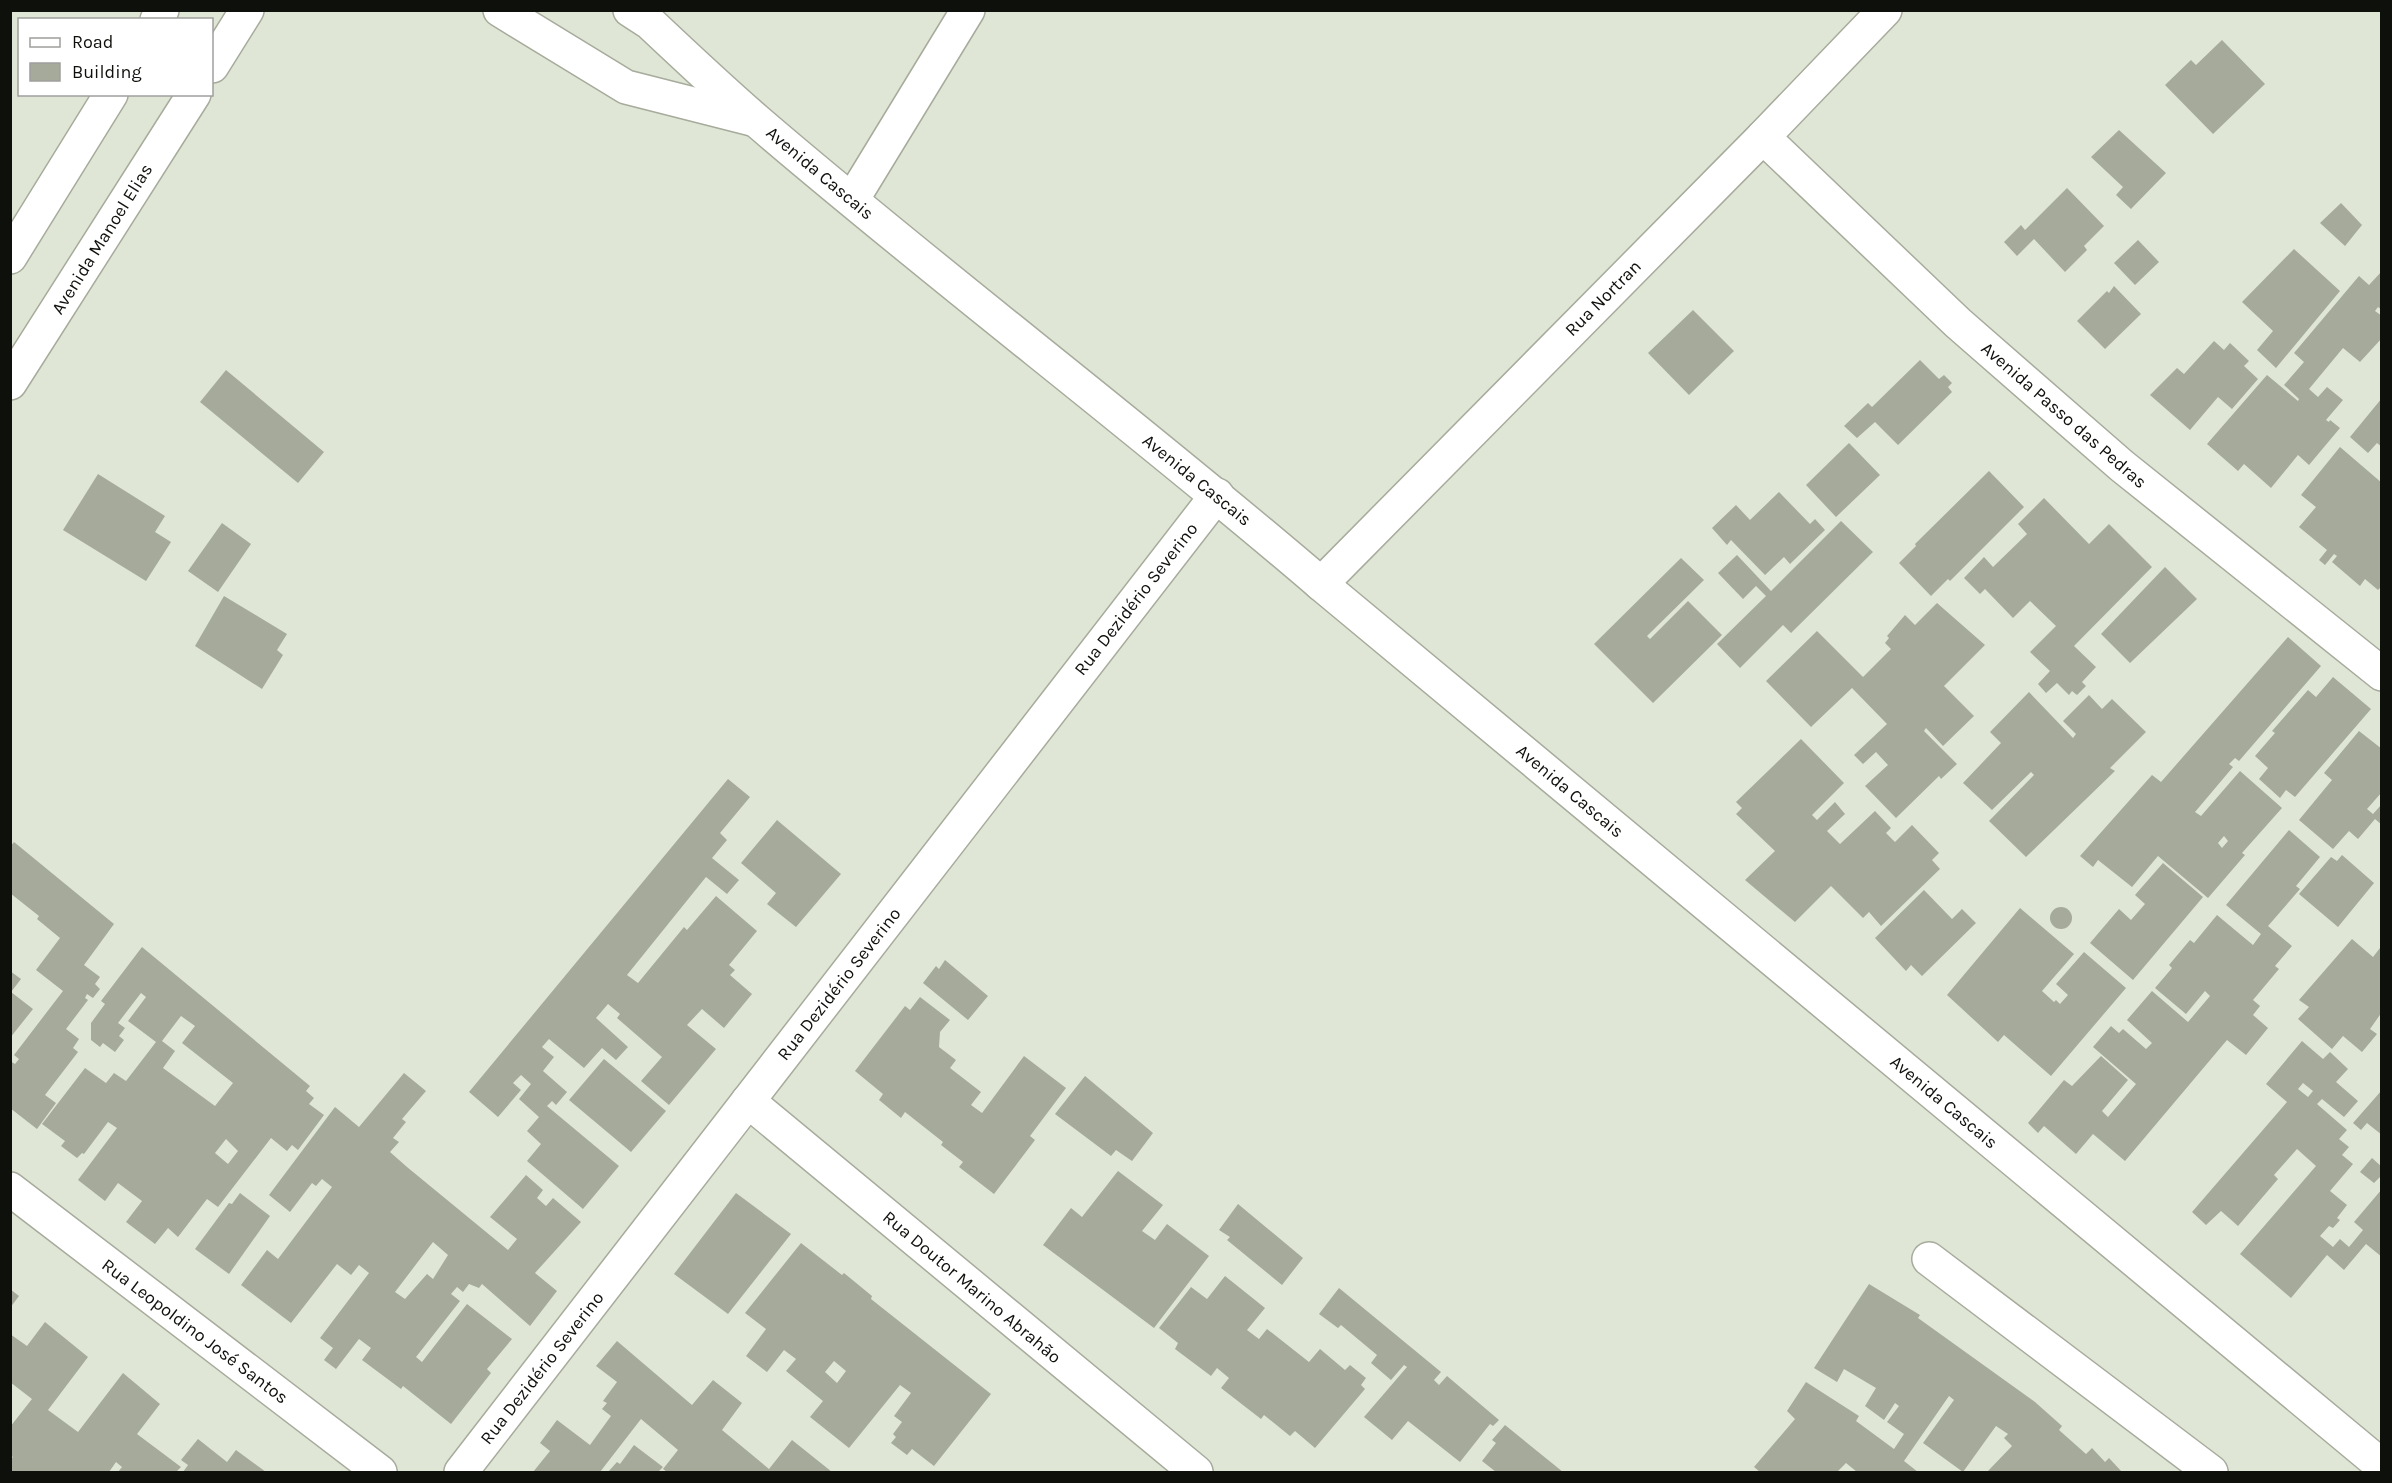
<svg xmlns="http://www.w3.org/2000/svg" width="2392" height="1483" viewBox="0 0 2392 1483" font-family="Karla,sans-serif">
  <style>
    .building { fill: #a5aa9b; fill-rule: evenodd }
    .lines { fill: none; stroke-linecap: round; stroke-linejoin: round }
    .street-casing { stroke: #a6ab9c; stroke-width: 36 }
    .secondary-casing { stroke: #a6ab9c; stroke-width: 36 }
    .street { stroke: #fff; stroke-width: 33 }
    .secondary { stroke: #fff; stroke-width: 33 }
    .labels { text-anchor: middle; stroke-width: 4.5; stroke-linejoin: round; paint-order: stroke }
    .street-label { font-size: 18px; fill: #0e100b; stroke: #fff }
  </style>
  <rect width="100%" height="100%" fill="#e0e6d5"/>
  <g class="building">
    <path d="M2222 40 2265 84 2213 134 2165 85 2191 60 2196 65Z"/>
    <path d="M2119 130 2166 173 2131 209 2116 195 2123 187 2091 157Z"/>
    <path d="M2067 188 2104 226 2084 246 2087 250 2065 272 2034 239 2017 256 2004 242 2021 225 2025 230Z"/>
    <path d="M2341 203 2362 225 2345 246 2320 223Z"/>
    <path d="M2138 240 2159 262 2135 285 2114 263Z"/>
    <path d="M2294 249 2340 291 2276 368 2257 350 2273 331 2242 302Z"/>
    <path d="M2382 271V310L2378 307 2375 311 2382 316V338L2360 362 2343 348 2309 389 2318 397 2327 387 2343 400 2326 420 2329 422 2330 420 2340 428 2309 465 2298 455 2271 488 2244 464 2238 471 2207 444 2267 375 2298 401 2299 399 2284 385 2304 362 2294 353 2359 276 2369 285Z"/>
    <path d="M2114 286 2141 314 2105 349 2077 321 2107 291 2109 293Z"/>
    <path d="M1693 310 1734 351 1689 395 1648 353Z"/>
    <path d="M2214 341 2224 350 2230 343 2249 361 2244 366 2258 379 2232 409 2218 397 2190 430 2150 395 2177 368 2184 374Z"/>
    <path d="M1920 360 1939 379 1944 375 1952 383 1948 387 1952 392 1898 445 1875 422 1857 438 1844 426 1868 403 1872 407Z"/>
    <path d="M226 370 324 452 298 483 200 402Z"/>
    <path d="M2382 398V447L2377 443 2368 453 2350 437Z"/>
    <path d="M1849 443 1880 475 1836 517 1806 485Z"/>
    <path d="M2340 447 2382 483V586L2378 590 2365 579 2360 586 2332 562 2337 556 2334 554 2325 565 2319 560 2327 550 2299 527 2316 507 2301 495Z"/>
    <path d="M1989 471 2024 507 1950 581 1948 579 1931 596 1899 563 1916 546 1915 544Z"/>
    <path d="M98 474 165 516 155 532 171 542 146 581 63 530Z"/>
    <path d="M1779 492 1810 524 1815 519 1825 530 1790 564 1784 557 1765 575 1731 540 1727 545 1712 528 1736 505 1750 520Z"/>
    <path d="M2044 498 2089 544 2109 524 2152 567 2074 646 2096 667 2082 682 2086 686 2077 695 2072 691 2069 695 2057 683 2046 693 2038 684 2050 671 2030 652 2056 626 2030 601 2013 618 1985 589 1980 594 1964 578 1984 557 1993 567 2027 534 2018 524Z"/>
    <path d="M1841 521 1873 552 1791 633 1783 625 1740 668 1717 644 1766 596 1756 586 1743 599 1718 573 1737 555 1771 591Z"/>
    <path d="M222 523 251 544 218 592 188 571Z"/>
    <path d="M1681 558 1704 580 1647 636 1650 639 1688 601 1722 635 1653 703 1594 644Z"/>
    <path d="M2165 567 2197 599 2130 663 2101 634Z"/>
    <path d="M224 596 287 634 277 650 283 655 262 689 195 646Z"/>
    <path d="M1937 603 1985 645 1944 686 1974 716 1943 746 1926 728 1924 731 1957 764 1941 779 1939 776 1896 818 1865 786 1888 765 1876 752 1863 764 1854 755 1887 724 1852 688 1811 727 1766 681 1817 631 1863 677 1891 649 1885 643 1889 638 1887 636 1905 615 1915 625Z"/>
    <path d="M2288 637 2321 666 2239 761 2235 758 2229 764 2233 767 2195 812 2201 816 2240 771 2282 808 2242 853 2245 855 2208 898 2158 856 2132 887 2098 860 2093 867 2080 856 2152 775 2161 782ZM2224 836 2228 841 2222 848 2218 843Z"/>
    <path d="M2333 677 2371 709 2295 797 2286 790 2280 798 2259 779 2268 768 2255 756 2275 733 2272 731 2308 690 2316 697Z"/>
    <path d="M2029 692 2073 738 2076 734 2063 721 2089 695 2102 709 2112 699 2146 732 2110 768 2115 771 2026 857 1989 821 2034 775 2031 772 1992 810 1963 783 2001 743 1990 732Z"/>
    <path d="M2359 731 2382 749V792L2367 809 2373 814 2382 804V825L2375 819 2358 839 2349 831 2333 849 2299 820 2332 780 2324 773Z"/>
    <path d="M1801 739 1844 783 1812 815 1817 820 1835 802 1845 814 1827 831 1840 844 1875 811 1891 828 1886 833 1895 842 1912 825 1939 853 1932 860 1940 869 1881 926 1869 912 1863 918 1831 886 1795 922 1745 880 1775 851 1736 814 1742 808 1736 802Z"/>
    <path d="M728 779 750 797 720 833 727 840 712 858 739 880 727 894 706 877 627 975 638 983 684 927 687 930 716 896 757 931 729 965 735 970 730 975 752 994 724 1028 702 1009 687 1025 716 1049 669 1105 641 1081 662 1057 617 1018 620 1014 608 1004 596 1018 628 1047 616 1060 602 1048 584 1068 549 1039 542 1047 554 1057 543 1071 567 1092 556 1105 552 1101 547 1106 619 1166 583 1209 527 1161 541 1144 527 1131 539 1117 519 1099 531 1084 521 1075 513 1083 521 1090 498 1117 469 1092Z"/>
    <path d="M777 820 841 874 796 927 767 904 776 893 741 863Z"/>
    <path d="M2289 830 2320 857 2296 886 2300 889 2268 926 2292 946 2275 966 2279 969 2253 1000 2260 1006 2253 1015 2268 1028 2246 1055 2227 1040 2125 1161 2093 1134 2076 1154 2044 1126 2038 1133 2028 1123 2064 1080 2072 1086 2101 1056 2128 1080 2102 1111 2108 1117 2136 1084 2093 1047 2111 1026 2119 1033 2123 1029 2146 1049 2152 1043 2127 1020 2152 991 2188 1022 2210 996 2205 991 2186 1014 2155 988 2172 968 2169 965 2190 940 2194 943 2217 915 2253 945 2261 934 2226 905Z"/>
    <path d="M14 842 114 924 84 965 100 977 95 984 100 989 93 998 87 994 85 998 88 1000 66 1029 79 1039 73 1048 78 1052 45 1095 56 1103 37 1129 10 1108V1061L15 1064 19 1059 14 1055 63 991 36 970 60 938 37 919 39 916 10 893V847Z"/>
    <path d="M2342 855 2374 883 2338 927 2299 894 2331 857 2337 861Z"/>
    <path d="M2163 863 2203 897 2133 980 2090 943 2119 909 2131 920 2145 904 2135 895Z"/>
    <path d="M1924 890 1952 919 1962 909 1976 923 1922 976 1911 965 1906 971 1875 938Z"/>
    <circle cx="2061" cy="918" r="11"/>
    <path d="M2020 908 2074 954 2042 991 2054 1002 2056 1000 2060 1004 2068 995 2056 984 2084 952 2126 988 2051 1076 2004 1035 1998 1042 1947 995Z"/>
    <path d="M2352 939 2373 957 2380 948 2382 949V1012L2370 1029 2377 1034 2362 1052 2343 1036 2332 1049 2298 1019 2309 1007 2299 1000Z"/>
    <path d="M142 947 310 1086 306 1091 314 1098 309 1104 324 1115 298 1150 292 1145 287 1151 271 1138 218 1207 207 1199 178 1237 168 1228 155 1244 126 1222 142 1201 118 1183 105 1201 78 1180 117 1128 108 1122 84 1154 82 1153 77 1158 61 1146 65 1141 42 1124 85 1068 106 1083 114 1073 126 1081 156 1042 128 1021 146 997 141 993 118 1023 125 1028 119 1036 124 1040 115 1052 103 1043 100 1047 91 1040V1023L105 1004 101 1001ZM181 1016 195 1026 182 1043 233 1083 215 1106 163 1068 175 1051 162 1041ZM226 1139 238 1151 228 1164 215 1153Z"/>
    <path d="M945 960 988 996 968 1020 923 983 936 966 939 969Z"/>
    <path d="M10 971 21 979 11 992 33 1009 10 1038Z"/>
    <path d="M920 997 950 1020 940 1032 939 1047 956 1060 950 1068 981 1092 971 1105 982 1113 1024 1056 1066 1088 1030 1136 1035 1140 994 1194 959 1167 963 1162 941 1145 943 1142 905 1112 901 1118 879 1100 883 1094 855 1071 905 1006 910 1010Z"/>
    <path d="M2302 1041 2323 1059 2330 1052 2348 1069 2336 1082 2358 1101 2344 1117 2322 1099 2317 1104 2347 1130 2339 1139 2349 1147 2342 1155 2353 1164 2330 1191 2347 1205 2337 1218 2340 1220 2333 1228 2329 1226 2320 1236 2333 1247 2340 1239 2349 1247 2363 1230 2354 1222 2382 1189V1257L2366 1244 2344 1270 2327 1255 2291 1298 2240 1254 2316 1166 2297 1149 2274 1175 2278 1179 2238 1226 2221 1211 2206 1225 2192 1212 2287 1102 2266 1084ZM2303 1083 2313 1091 2308 1097 2298 1089Z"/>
    <path d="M604 1059 666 1111 631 1152 569 1100Z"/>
    <path d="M404 1073 426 1091 402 1119 406 1122 393 1138 399 1142 390 1152 407 1167 508 1250 517 1239 490 1217 526 1175 543 1190 537 1198 546 1206 553 1198 581 1222 535 1273 557 1291 530 1326 482 1284 479 1288 469 1284 463 1292 457 1287 451 1294 460 1301 416 1357 422 1362 467 1304 512 1339 487 1369 491 1373 451 1424 403 1386 401 1389 362 1360 371 1348 359 1339 336 1369 324 1360 333 1348 320 1338 369 1273 359 1265 351 1275 337 1264 291 1323 241 1285 267 1250 278 1259 332 1187 322 1179 316 1186 312 1183 290 1212 269 1195 335 1107 359 1127ZM433 1242 448 1255 433 1279 427 1274 405 1299 395 1292Z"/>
    <path d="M1085 1076 1153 1133 1132 1161 1116 1150 1111 1156 1055 1114Z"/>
    <path d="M2382 1090V1135L2367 1123 2361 1130 2353 1123Z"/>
    <path d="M2372 1158 2382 1167V1175L2374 1183 2360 1172Z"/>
    <path d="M1118 1171 1163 1205 1142 1231 1155 1240 1167 1224 1209 1256 1154 1328 1043 1245 1071 1208 1082 1217Z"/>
    <path d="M240 1193 270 1216 229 1274 195 1249 229 1203 232 1204Z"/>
    <path d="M736 1193 791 1234 728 1314 674 1274Z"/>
    <path d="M1238 1204 1303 1258 1282 1285 1227 1240 1230 1237 1219 1230Z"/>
    <path d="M801 1243 842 1275 844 1273 872 1296 871 1299 991 1394 934 1466 912 1449 907 1455 891 1443 896 1437 893 1434 902 1422 894 1416 911 1393 900 1385 849 1448 810 1417 823 1401 786 1371 796 1359 784 1350 767 1372 746 1356 766 1329 745 1313ZM834 1361 846 1371 837 1383 825 1372Z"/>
    <path d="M1225 1276 1265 1308 1247 1330 1259 1339 1267 1329 1309 1362 1320 1349 1345 1370 1350 1365 1366 1378 1361 1385 1365 1389 1315 1448 1295 1431 1290 1436 1264 1415 1261 1419 1221 1388 1229 1378 1217 1368 1211 1376 1175 1349 1178 1343 1159 1328 1191 1287 1207 1299Z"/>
    <path d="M1869 1284 1920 1315 1918 1318 2035 1402 2062 1426 2059 1430 2086 1454 2092 1448 2105 1462 2109 1458 2122 1472H1987L2012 1446 2004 1438 2008 1434 1996 1426 1963 1472 1923 1443 1954 1400 1949 1396 1904 1461 1918 1472H1857L1846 1463 1837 1472H1760L1754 1467 1795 1419 1787 1411 1806 1382 1859 1416 1856 1421 1894 1449 1904 1434 1887 1422 1899 1406 1895 1403 1884 1420 1865 1406 1876 1388 1844 1369 1837 1382 1814 1368Z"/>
    <path d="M1339 1288 1441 1372 1434 1380 1439 1385 1447 1376 1499 1420 1493 1426 1490 1424 1460 1462 1408 1421 1392 1440 1364 1417 1407 1367 1404 1365 1391 1380 1371 1363 1377 1355 1341 1325 1338 1328 1319 1314Z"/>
    <path d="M10 1289 19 1296 10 1308Z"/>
    <path d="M45 1322 88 1357 48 1410 78 1432 123 1373 160 1404 137 1434 181 1467 176 1472H118L122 1467 116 1462 109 1472H10V1460L13 1457 10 1455V1427L32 1399 10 1382V1334L27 1346Z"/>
    <path d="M617 1341 692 1405 713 1380 742 1403 722 1430 769 1469 792 1440 832 1472H667L663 1469 678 1450 641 1419 600 1472H533L550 1451 540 1443 557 1420 590 1445 611 1416 602 1409 607 1403 603 1401 617 1382 596 1366Z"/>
    <path d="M1505 1425 1563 1472H1496L1482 1461 1496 1443 1492 1440Z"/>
    <path d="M198 1439 227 1462 236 1450 266 1472H183L188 1465 181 1460Z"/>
    <path d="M634 1445 663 1467 658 1472H608L617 1462 620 1464Z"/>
  </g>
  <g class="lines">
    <defs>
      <g id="street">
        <path d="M1763 137 1885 10"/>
        <path d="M852 200 968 10"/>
        <path d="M1321 584 2382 1466"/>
        <path d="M748 1101 1196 1472"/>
        <path d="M10 1189 380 1472"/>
        <path d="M1929 1259 2211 1472"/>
        <path d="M461 1472 1217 495"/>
      </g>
      <g id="secondary">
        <path d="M500 10 626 87 752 119"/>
        <path d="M630 10 650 23C685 56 720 89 757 121 941 279 1136 425 1321 584L1763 137 1958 323 2122 466 2382 674"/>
        <path d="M157 20 162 10"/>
        <path d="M212 66 247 10"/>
        <path d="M10 257 111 94"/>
        <path d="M10 383 194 94"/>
      </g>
    </defs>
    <use href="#street" class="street-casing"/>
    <use href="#secondary" class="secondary-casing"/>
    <use href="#street" class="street"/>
    <use href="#secondary" class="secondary"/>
  </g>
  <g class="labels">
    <g class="street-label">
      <text transform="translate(820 173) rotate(40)" y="6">Avenida Cascais</text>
      <text transform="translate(102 239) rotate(-58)" y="6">Avenida Manoel Elias</text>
      <text transform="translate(1603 298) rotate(-45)" y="6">Rua Nortran</text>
      <text transform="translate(2064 415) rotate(41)" y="6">Avenida Passo das Pedras</text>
      <text transform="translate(1197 480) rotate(39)" y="6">Avenida Cascais</text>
      <text transform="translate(1136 599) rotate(-52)" y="6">Rua Dezidério Severino</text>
      <text transform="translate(1570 791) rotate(40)" y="6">Avenida Cascais</text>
      <text transform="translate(839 984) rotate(-52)" y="6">Rua Dezidério Severino</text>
      <text transform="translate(1944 1102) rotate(40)" y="6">Avenida Cascais</text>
      <text transform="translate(972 1287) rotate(40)" y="6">Rua Doutor Marino Abrahão</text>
      <text transform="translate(195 1331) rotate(37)" y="6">Rua Leopoldino José Santos</text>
      <text transform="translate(542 1368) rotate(-52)" y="6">Rua Dezidério Severino</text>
    </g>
  </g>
  <rect width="2392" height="1483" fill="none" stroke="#0e100b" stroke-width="24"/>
  <rect x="18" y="18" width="195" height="78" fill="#ffffff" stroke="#9f9f9d" stroke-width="1.5"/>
  <rect x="30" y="38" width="30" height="9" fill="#ffffff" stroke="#9f9f9d" stroke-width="1.5"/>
  <text x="72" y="48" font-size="18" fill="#0e100b">Road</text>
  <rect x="30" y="63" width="30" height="18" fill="#a5aa9b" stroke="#9f9f9d" stroke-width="1.5"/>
  <text x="72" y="78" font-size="18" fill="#0e100b">Building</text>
</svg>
